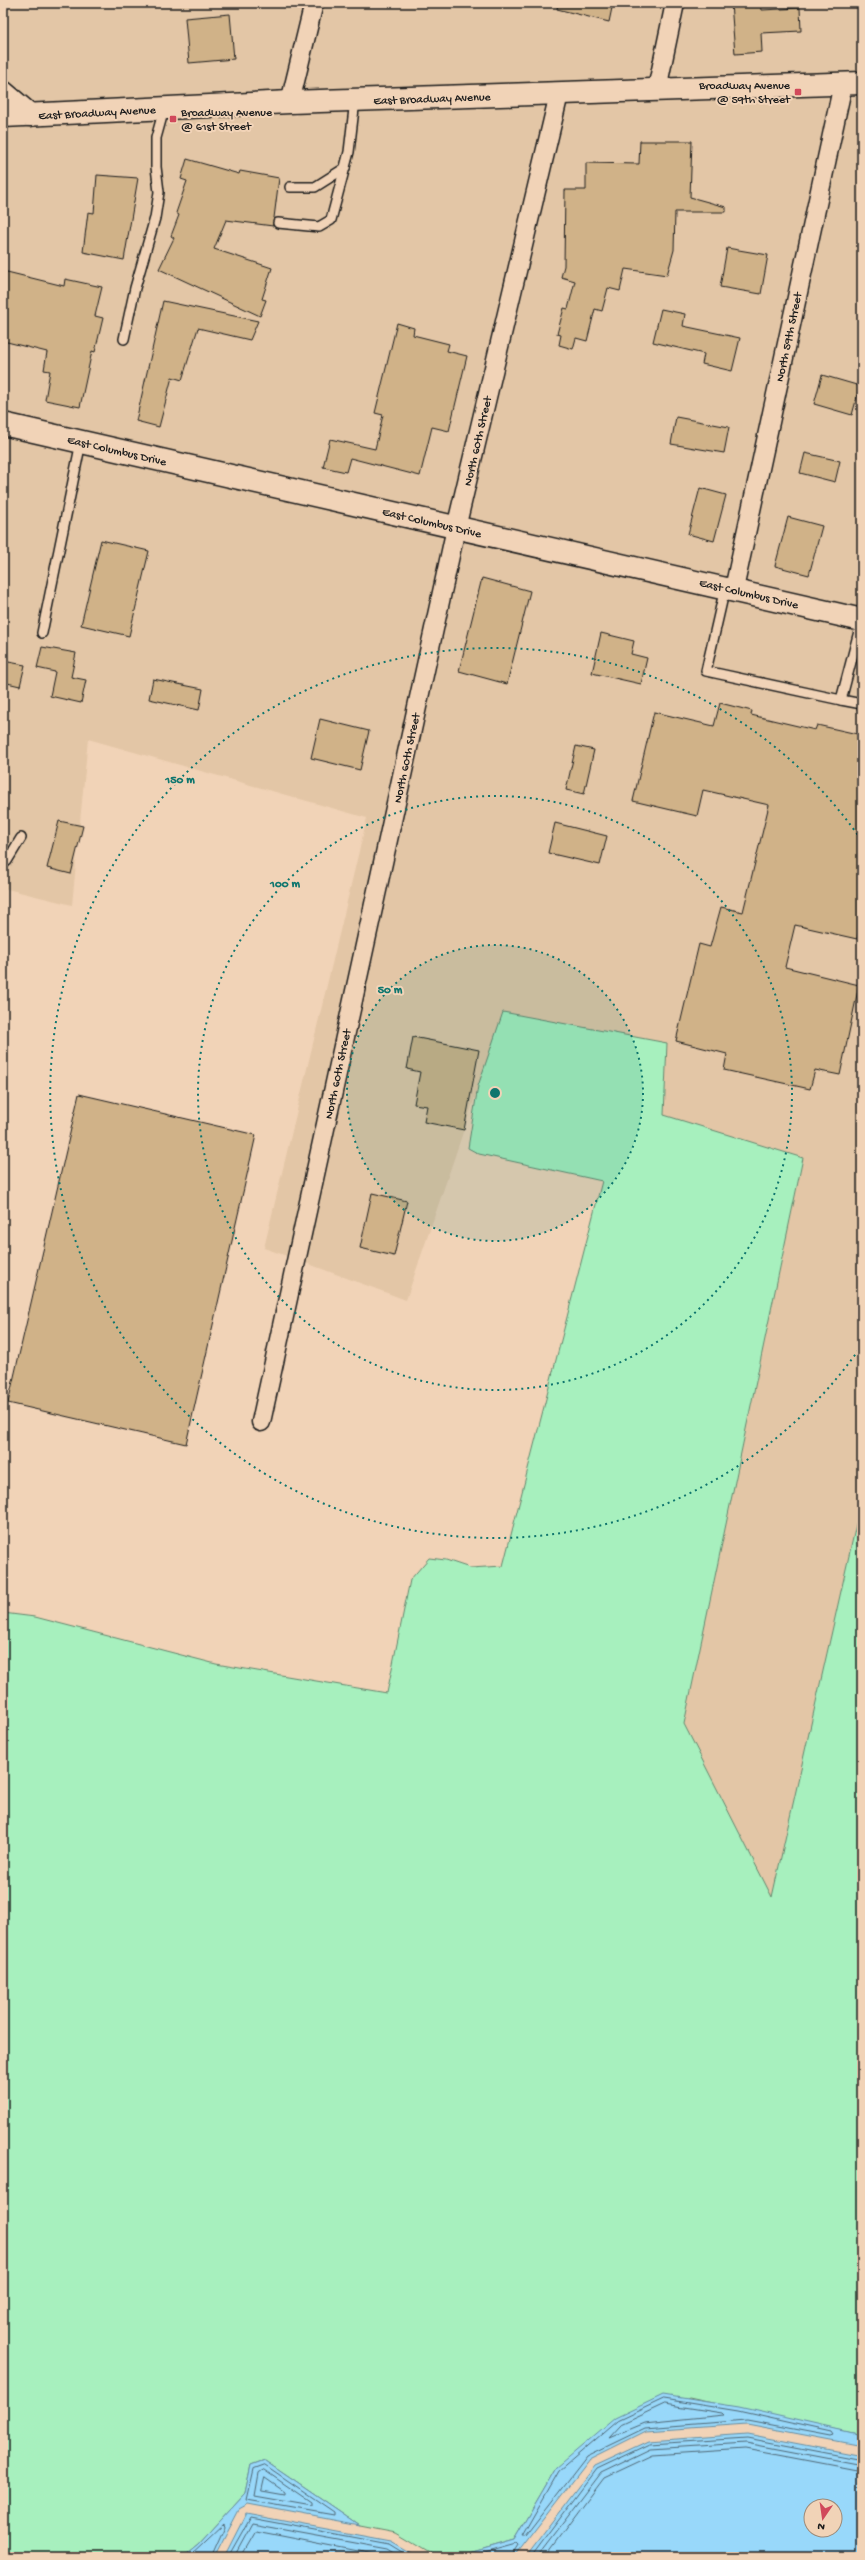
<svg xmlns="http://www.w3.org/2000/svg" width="865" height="2560" viewBox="0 0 865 2560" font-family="'Gochi Hand',sans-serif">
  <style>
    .built { fill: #e3c6a6 }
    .green { fill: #a7f0be; stroke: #62866d }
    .water { fill: #98d8fa; stroke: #668da1; fill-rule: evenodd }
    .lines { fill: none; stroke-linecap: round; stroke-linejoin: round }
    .shore { stroke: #4e6775; stroke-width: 1 }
    .building { fill: #d0b288; stroke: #1c1c1c }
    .service-casing { stroke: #1c1c1c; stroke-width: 12 }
    .minor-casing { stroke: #1c1c1c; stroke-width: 21 }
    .tertiary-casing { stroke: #1c1c1c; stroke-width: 25 }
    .secondary-casing { stroke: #1c1c1c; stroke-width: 25 }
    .service { stroke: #f1d3b7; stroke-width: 9 }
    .minor { stroke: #f1d3b7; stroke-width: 18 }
    .tertiary { stroke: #f1d3b7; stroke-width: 22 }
    .secondary { stroke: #f1d3b7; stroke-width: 22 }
    .ring { fill: none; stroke: #0f766e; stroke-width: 2; stroke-dasharray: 2 4 }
    .poi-dot { fill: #d1495b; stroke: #f1d3b7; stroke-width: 1.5 }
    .labels { text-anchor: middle; stroke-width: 4; stroke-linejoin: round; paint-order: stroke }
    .poi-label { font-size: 12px; fill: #1c1c1c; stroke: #f1d3b7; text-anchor: end }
    .street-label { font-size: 12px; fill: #1c1c1c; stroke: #f1d3b7 }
    .centre { fill: #0f766e; stroke: #f1d3b7; stroke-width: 2 }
    .ring-label { font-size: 12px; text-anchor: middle; font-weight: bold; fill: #0f766e; stroke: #f1d3b7; stroke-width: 4; stroke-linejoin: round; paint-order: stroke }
  </style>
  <rect width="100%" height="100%" fill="#f1d3b7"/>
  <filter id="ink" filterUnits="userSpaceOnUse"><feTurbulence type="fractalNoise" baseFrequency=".025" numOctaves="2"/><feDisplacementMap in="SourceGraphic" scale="8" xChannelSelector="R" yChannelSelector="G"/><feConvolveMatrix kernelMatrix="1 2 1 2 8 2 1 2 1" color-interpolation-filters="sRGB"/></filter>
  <g filter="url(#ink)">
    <g class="built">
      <path d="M3 3H303L282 91 3 105Z"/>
      <path d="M324 3H665L649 78 303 91Z"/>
      <path d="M686 3H862V72L670 78Z"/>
      <path d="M851 95H862V608L746 580Z"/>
      <path d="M830 96 726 576 469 519 567 105Z"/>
      <path d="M545 106 449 514 3 412V128L289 114 297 116 298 114Z"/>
      <path d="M3 436 444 537 287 1256 264 1248 367 818 88 739 72 905 3 888Z"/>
      <path d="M464 541 862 632V1498L772 1898 684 1724 803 1158 664 1115 667 1043 504 1012 406 1300 306 1263Z"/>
    </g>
    <path class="green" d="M503 1012 667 1043 664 1115 803 1158 684 1724 772 1897 862 1498V2435L689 2398 556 2468 514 2540 454 2557H438L396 2532 360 2525 265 2460 251 2465 245 2493 199 2543 182 2557H3V1613L35 1617 216 1664 387 1693 410 1580 429 1558 446 1560 470 1568 503 1566 602 1181 479 1154 468 1148 478 1086Z"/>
    <g class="water">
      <path d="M663 2395 739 2407 862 2435V2446L747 2424 646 2431 590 2459 514 2557H454L514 2540 556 2468 615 2418Z"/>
      <path d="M747 2434 862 2456V2557H526L595 2466 649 2441ZM811 2506H835V2530H811Z"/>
      <path d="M265 2460 360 2525 248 2504 239 2509 214 2557H182L199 2543 245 2493 251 2465Z"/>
      <path d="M246 2514 391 2541 419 2557H224Z"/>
    </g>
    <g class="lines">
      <g class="shore">
        <path d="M664 2399 738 2411 832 2432 834 2435 831 2436 747 2420 645 2428 587 2456 525 2536H522L559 2471 617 2421Z"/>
        <path d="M665 2404 722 2413 724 2415 644 2423 608 2438 620 2425Z"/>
        <path d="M265 2465 334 2512V2515L247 2500 254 2469Z"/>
        <path d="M264 2470 312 2503V2506L255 2496 259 2473Z"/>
        <path d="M265 2478 285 2492V2495L262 2491Z"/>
        <path d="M188 2557 224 2523 225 2526 211 2557"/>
        <path d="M228 2557 250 2518 390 2544 411 2557"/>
        <path d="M234 2557 252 2524 388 2549 401 2557"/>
        <path d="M241 2557 256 2531 389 2557"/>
        <path d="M469 2557 516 2544 518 2546 511 2557"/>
        <path d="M531 2557 597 2469 650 2444 747 2438 862 2460"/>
        <path d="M537 2557 601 2473 651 2449 746 2443 862 2465"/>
        <path d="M545 2557 604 2478 653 2455 746 2449 862 2471"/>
      </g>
    </g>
    <g class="building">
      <path d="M558 3H613L609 22 557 9Z"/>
      <path d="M731 3H761L762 10 800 8 801 31 761 33 762 52 735 54Z"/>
      <path d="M230 14 234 59 189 63 185 18Z"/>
      <path d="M640 141H692L690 197 726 207V212H675L674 250 667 275 625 269 620 291 608 288 602 311 595 309 587 341 576 338 573 349 559 345 561 335 557 334 564 308 568 309 575 281 561 277 564 266 565 190H586V163L639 164Z"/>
      <path d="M187 159 239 174 240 171 279 178 273 226 226 220 214 249 272 268 262 299 266 300 260 316 159 269 174 238 171 236 179 215 176 213 187 181 181 179Z"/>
      <path d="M97 175 138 178 124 260 83 252 88 212 94 213Z"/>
      <path d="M727 248 768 255 761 294 720 287Z"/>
      <path d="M3 271 64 286 65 279 102 287 95 316 103 318 95 352 92 351 80 407 45 400 50 371 44 370 47 352 3 341Z"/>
      <path d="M163 301 258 321 250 340 198 328 182 380 172 377 159 427 136 421Z"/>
      <path d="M661 309 685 314 683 326 740 338 732 371 702 364 704 354 653 342Z"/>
      <path d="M397 323 414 328 413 335 449 344 447 351 467 356 449 431 432 427 420 476 350 458 346 472 323 467 330 439 375 449 383 415 375 413Z"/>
      <path d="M822 375 860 386 852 415 814 404Z"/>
      <path d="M676 417 729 427 724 453 671 444Z"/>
      <path d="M805 453 840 461 835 482 800 473Z"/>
      <path d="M700 488 726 495 714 541 688 534Z"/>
      <path d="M788 517 822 526 809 575 775 566Z"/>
      <path d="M101 540 149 551 129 636 81 625Z"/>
      <path d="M482 578 530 591 507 684 459 671Z"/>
      <path d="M601 633 634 641 631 654 647 658 641 684 592 673Z"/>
      <path d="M42 647 76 653 71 677 86 680 81 703 50 696 55 672 37 668Z"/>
      <path d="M3 661 25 665 20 686 3 682Z"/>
      <path d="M153 679 203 689 199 710 149 699Z"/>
      <path d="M720 703 752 711 751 715 815 730 817 725 862 735V919L857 939 795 925 785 967 859 985 840 1075 815 1070 810 1089 724 1070 727 1054 676 1041 699 944 710 947 721 907 743 912 769 805 703 790 697 816 633 801 654 712 714 726Z"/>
      <path d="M320 719 369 731 360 770 311 758Z"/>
      <path d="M576 746 594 750 584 794 566 790Z"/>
      <path d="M59 821 83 826 71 874 47 868Z"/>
      <path d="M555 823 607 836 600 865 548 853Z"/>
      <path d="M413 1037 479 1050 464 1130 424 1122 427 1106 414 1104 420 1072 407 1069Z"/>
      <path d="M79 1094 256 1135 186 1444 8 1403Z"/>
      <path d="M372 1193 407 1201 394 1256 360 1248Z"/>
    </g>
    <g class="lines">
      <defs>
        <g id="service">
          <path d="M290 187H315L345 168"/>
          <path d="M278 223 319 227 331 220 349 152 355 100"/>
          <path d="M124 339 135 288 155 218 159 192 156 167V138L164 109"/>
          <path d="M725 588 706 671 841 700 862 620"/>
          <path d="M42 633 81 442"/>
          <path d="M841 700 862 704"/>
          <path d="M3 864 7 861 21 838"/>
        </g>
        <g id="minor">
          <path d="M657 89 675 3"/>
          <path d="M290 102 314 3"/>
          <path d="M734 589 843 84"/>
          <path d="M261 1422 456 528 559 94"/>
        </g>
        <g id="tertiary">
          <path d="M3 92 30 115"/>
          <path d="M3 116 290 102 862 83"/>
        </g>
        <path id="secondary" d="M3 424 862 620"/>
      </defs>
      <use href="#service" class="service-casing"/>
      <use href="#minor" class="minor-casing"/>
      <use href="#tertiary" class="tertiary-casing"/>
      <use href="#secondary" class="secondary-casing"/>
      <use href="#service" class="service"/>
      <use href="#minor" class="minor"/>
      <use href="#tertiary" class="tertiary"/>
      <use href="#secondary" class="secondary"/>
    </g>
  </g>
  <circle cx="495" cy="1093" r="148" fill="#0f766e" fill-opacity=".12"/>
  <g class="ring">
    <circle cx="495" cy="1093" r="148"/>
    <circle cx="495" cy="1093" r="297"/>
    <path d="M862 1345A445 445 0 1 1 862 841"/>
  </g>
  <g class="poi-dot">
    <rect x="794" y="88" width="8" height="8" rx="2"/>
    <rect x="169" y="115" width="8" height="8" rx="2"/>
  </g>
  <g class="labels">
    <g class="poi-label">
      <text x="790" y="89">Broadway Avenue<tspan x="790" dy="14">@ 59th Street</tspan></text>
      <text x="181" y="116" text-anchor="start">Broadway Avenue<tspan x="181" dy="14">@ 61st Street</tspan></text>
    </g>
    <g class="street-label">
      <text transform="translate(432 98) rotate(-2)" y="4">East Broadway Avenue</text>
      <text transform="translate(97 112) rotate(-3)" y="4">East Broadway Avenue</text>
      <text transform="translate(788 337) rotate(-78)" y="4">North 59th Street</text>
      <text transform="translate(477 441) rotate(-77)" y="4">North 60th Street</text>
      <text transform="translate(117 450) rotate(13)" y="4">East Columbus Drive</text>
      <text transform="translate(432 522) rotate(13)" y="4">East Columbus Drive</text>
      <text transform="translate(749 593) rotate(13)" y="4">East Columbus Drive</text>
      <text transform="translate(406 758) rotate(-78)" y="4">North 60th Street</text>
      <text transform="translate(337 1074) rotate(-78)" y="4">North 60th Street</text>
    </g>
  </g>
  <circle cx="495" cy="1093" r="6" class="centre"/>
  <g class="ring-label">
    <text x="180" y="783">150 m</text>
    <text x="285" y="887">100 m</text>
    <text x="390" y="993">50 m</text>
  </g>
  <rect width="865" height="2560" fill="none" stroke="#f1d3b7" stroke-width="16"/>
  <rect x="8" y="8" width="849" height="2544" fill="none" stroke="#1c1c1c" stroke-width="1.5" filter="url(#ink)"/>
  <g transform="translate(823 2518) rotate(193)"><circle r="19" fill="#f1d3b7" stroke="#9c8a79"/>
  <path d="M0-3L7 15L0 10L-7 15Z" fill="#d1495b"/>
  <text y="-6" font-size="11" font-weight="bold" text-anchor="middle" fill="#1c1c1c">N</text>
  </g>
</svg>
